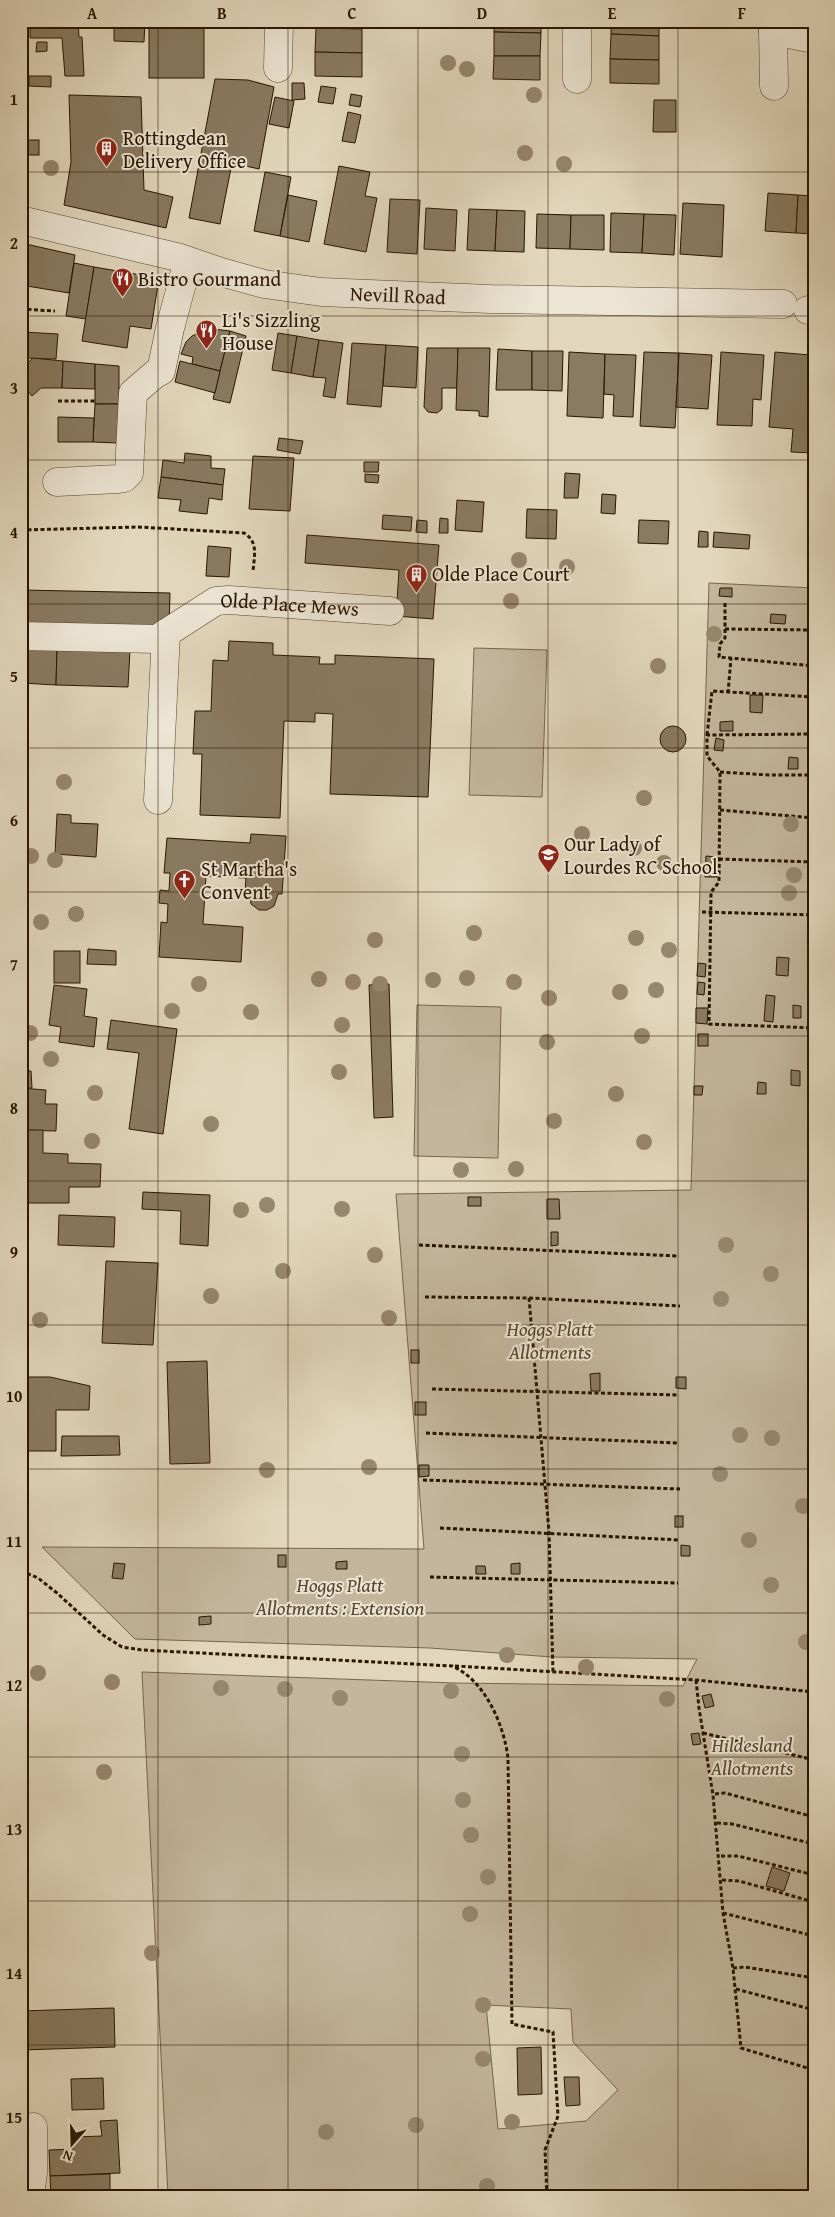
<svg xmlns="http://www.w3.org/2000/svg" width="835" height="2217" viewBox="0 0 835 2217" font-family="'Gentium Book Plus',serif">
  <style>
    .green { fill: #c3b69d; stroke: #76664e; fill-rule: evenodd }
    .building { fill: #897a62; stroke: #291500 }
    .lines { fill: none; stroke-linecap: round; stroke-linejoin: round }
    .minor-casing { stroke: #57462f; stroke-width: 29 }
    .path { stroke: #291500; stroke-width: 3; stroke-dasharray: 4 2.5; stroke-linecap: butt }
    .minor { stroke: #ece5d4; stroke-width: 28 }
    .tree { fill: #96876f }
    .grid { fill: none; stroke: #291500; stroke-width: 1; stroke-opacity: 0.55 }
    .labels { text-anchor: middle; stroke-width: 4; stroke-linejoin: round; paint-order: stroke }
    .poi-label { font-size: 20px; fill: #291500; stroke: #ece5d4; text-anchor: start }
    .street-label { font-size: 20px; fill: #291500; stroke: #ece5d4 }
    .park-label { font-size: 20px; font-style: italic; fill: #57452f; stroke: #ece5d4 }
    .neatline { fill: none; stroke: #291500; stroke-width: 2 }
    .grid-label { font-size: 16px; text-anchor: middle; font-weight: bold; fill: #291500 }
  </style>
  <rect width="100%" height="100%" fill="#e2d7bd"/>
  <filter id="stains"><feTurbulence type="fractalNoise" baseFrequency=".004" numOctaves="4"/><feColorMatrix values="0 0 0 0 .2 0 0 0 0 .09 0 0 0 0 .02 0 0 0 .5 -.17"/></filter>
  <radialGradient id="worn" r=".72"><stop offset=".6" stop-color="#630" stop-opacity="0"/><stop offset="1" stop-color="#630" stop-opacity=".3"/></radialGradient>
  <g class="green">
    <path d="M709 583 814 588V2196H168L142 1672 455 1683 683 1686 697 1659 552 1657 430 1648 135 1639 42 1547 424 1549 396 1194 691 1190ZM486 2005 571 2009 573 2042 618 2090 586 2121 498 2129Z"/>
    <path d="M474 648 547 650 542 797 469 795Z"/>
    <path d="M417 1005 501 1007 498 1158 414 1156Z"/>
  </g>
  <g class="building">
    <path d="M35 21H78L79 37H82L84 76H65L62 38H30V26H36Z"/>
    <path d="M114 21H145L144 42 114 41Z"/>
    <rect x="149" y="21" width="55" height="57"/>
    <path d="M316 21H362V29L316 28Z"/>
    <path d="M494 21H541V33L494 32Z"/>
    <path d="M611 21H659V36L611 34Z"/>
    <path d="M316 28 362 29V53L315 52Z"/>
    <path d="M494 32 541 33 540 56H494Z"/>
    <path d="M611 34 659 36V60L610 59Z"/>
    <path d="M37 42H47V51L36 52Z"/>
    <path d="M315 52 362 53V77L315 76Z"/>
    <path d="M494 56H540V80L493 79Z"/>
    <path d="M610 59 659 60V84L610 83Z"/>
    <path d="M29 76H51V87L29 86Z"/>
    <path d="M215 79 248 80 274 87 259 169 232 163 220 224 189 218Z"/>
    <path d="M292 83H304L305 99 292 100Z"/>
    <path d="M321 86 336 88 333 104 318 102Z"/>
    <path d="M351 94 362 96 360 107 349 105Z"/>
    <path d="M69 95 141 97 144 190 173 197 166 228 64 205 71 162Z"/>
    <path d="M275 97 294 101 289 128 269 124Z"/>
    <path d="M654 100H676V132H653Z"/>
    <path d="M348 112 361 115 355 143 342 141Z"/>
    <rect x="21" y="140" width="18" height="15"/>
    <path d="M339 166 370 172 365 196 377 198 366 252 324 244Z"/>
    <path d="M265 172 291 177 280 236 254 231Z"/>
    <path d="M768 193 798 195 796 233 765 231Z"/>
    <path d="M288 195 317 201 309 242 280 236Z"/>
    <path d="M798 195 814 196V234L796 233Z"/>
    <path d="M390 199 420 200 417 254 387 252Z"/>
    <path d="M683 203 724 205 722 257 680 254Z"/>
    <path d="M426 208 457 210 455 251 424 249Z"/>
    <path d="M469 209 497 210 495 251 467 250Z"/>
    <path d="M497 210 525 211 524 252 495 251Z"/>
    <path d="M611 213 644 214 642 253 610 252Z"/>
    <path d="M537 214 571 215 570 249 536 248Z"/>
    <path d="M644 214 676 215 674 255 642 253Z"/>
    <path d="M571 215H604V250L570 249Z"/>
    <path d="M21 243 75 255 69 293 21 285Z"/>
    <path d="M74 263 94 267 86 319 66 316Z"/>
    <path d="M94 267 159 278 151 329 130 326 127 348 82 341Z"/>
    <path d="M213 329 230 331 220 371 192 364 193 357 181 354 186 342 192 336 203 331Z"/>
    <path d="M230 331 246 336 230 403 213 399Z"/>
    <path d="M23 332 58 334 56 359 22 358Z"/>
    <path d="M278 333 297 336 291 373 272 370Z"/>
    <path d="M297 336 319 340 313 377 291 373Z"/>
    <path d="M319 340 343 343 335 398 323 396 326 378 313 377Z"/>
    <path d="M352 343 386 345 381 407 347 404Z"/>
    <path d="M386 345 418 347 416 388 383 386Z"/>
    <path d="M427 348H458L457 388H442V409L437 413 428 412 424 407Z"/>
    <path d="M458 348H490L488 417 479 416V411L456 410Z"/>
    <path d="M498 349 532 351V390H496Z"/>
    <path d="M532 351H563L562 391 532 390Z"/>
    <path d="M569 352 605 354 603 418 567 416Z"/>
    <path d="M644 352 679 353 675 428 640 426Z"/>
    <path d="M721 352 764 355 761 400 753 399 752 426 717 425Z"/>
    <path d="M775 352 810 355 809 367 814 368V453L791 452 793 429 769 427Z"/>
    <path d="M679 353 712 355 708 409 676 407Z"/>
    <path d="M605 354 636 355 633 417 613 416 614 395 604 394Z"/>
    <path d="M33 358 63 361 62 388H41L32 396 21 383V370Z"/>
    <path d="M63 361 95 364V389L62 388Z"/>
    <path d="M180 361 220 371 215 393 175 382Z"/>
    <path d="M95 364 119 366V404H95Z"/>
    <path d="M95 404H119L117 443 93 442Z"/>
    <path d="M58 417 94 418 93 442H58Z"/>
    <path d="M279 438 303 441 300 454 277 450Z"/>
    <path d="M185 453 211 456V468L225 469 223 485 161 477 163 460 184 463Z"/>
    <path d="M253 456 294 458 290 511 249 509Z"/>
    <path d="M364 462H379L378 472H364Z"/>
    <path d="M565 473 580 474 578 498H564Z"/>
    <path d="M365 474 379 475 378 483 365 482Z"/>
    <path d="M161 477 223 485 222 500 209 498 207 514 179 511 181 500 158 498Z"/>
    <path d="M602 494 616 495 615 514 601 513Z"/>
    <path d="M457 500 484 502 482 532 455 530Z"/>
    <path d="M527 509 557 510 556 539 526 538Z"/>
    <path d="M383 515 412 517 411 531 382 529Z"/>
    <path d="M440 518 448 519V533H439Z"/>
    <path d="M417 520 427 521V533L416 532Z"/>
    <path d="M639 520 669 521 668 544 638 543Z"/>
    <path d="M699 531 708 532V547H698Z"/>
    <path d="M714 532 750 535 749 549 713 547Z"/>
    <path d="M307 535 439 545 433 619 396 616 399 570 305 563Z"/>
    <path d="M208 546 231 548 229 577 206 576Z"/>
    <path d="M720 588H732V597L719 596Z"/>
    <path d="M21 590 170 593 169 626 21 623Z"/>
    <path d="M771 614 786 615 785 624 770 623Z"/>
    <path d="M229 641 273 643V655L320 657 319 664H335V655L434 659 428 797 330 794 333 714 315 713V722L284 721 280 818 200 815 202 754H193L195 711H211L213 660 228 661Z"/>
    <path d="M21 646 57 647 56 685 21 683Z"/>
    <path d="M57 647 130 650 128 687 56 685Z"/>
    <path d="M750 695H763L762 713 750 712Z"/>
    <path d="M733 721V731H720V722Z"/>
    <circle cx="673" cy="739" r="13"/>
    <path d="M716 738 724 740 723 751 714 750Z"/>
    <path d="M789 757 798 758V769H788Z"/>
    <path d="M57 814 71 815V823L98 824 96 857 55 854Z"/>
    <path d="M251 834 286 836 282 894H278L274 906 267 910H259L251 904 250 892H245L246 878 206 876 203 924 243 927 241 962 159 957 161 922 167 923 168 904 159 903 160 890 169 891 170 873H164L167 838 250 843Z"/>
    <path d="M706 856 717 857V877H705Z"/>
    <path d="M88 949 116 951V965L87 964Z"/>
    <rect x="54" y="951" width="26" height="32"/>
    <path d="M777 957 789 958 788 976 776 975Z"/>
    <path d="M698 963 706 964 705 977 697 976Z"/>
    <path d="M698 982 705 983 704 995 697 994Z"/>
    <path d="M389 984 393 1117 374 1118 369 985Z"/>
    <path d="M54 985 87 989 84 1016 97 1018 94 1047 59 1042 61 1027 49 1025Z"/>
    <path d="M766 995 775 996 773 1022 764 1021Z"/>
    <path d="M793 1005 801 1006V1018H793Z"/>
    <path d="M696 1008H708L707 1024 696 1023Z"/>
    <path d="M111 1020 177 1029 163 1134 129 1129 139 1053 107 1049Z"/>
    <rect x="698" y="1034" width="10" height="12"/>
    <path d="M791 1070 800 1071V1086L791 1085Z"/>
    <path d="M21 1071H31L32 1088H21Z"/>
    <path d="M758 1082 766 1083V1094H757Z"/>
    <path d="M694 1086H703L702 1095H694Z"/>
    <path d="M21 1088 46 1090 45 1104H57L56 1131 21 1130Z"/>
    <path d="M21 1130H43V1153L68 1154V1163L101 1164 100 1187H69V1203H21Z"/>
    <path d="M143 1192 210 1195 208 1246 180 1244 181 1211 142 1209Z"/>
    <rect x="468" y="1197" width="13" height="9"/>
    <path d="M547 1199H559L560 1219H547Z"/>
    <path d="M59 1215 115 1217 114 1247 58 1245Z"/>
    <path d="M551 1232H558V1245L551 1246Z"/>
    <path d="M106 1261 158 1263 153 1345 102 1343Z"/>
    <rect x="411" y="1350" width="8" height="13"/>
    <path d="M207 1361 210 1463 170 1464 167 1362Z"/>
    <path d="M600 1373V1391H591L590 1374Z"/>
    <path d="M21 1377H50L90 1386 89 1410H56V1451H21Z"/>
    <path d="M676 1377H686V1389L676 1388Z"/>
    <rect x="415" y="1402" width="11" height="13"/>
    <path d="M62 1436H119L120 1455 61 1456Z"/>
    <path d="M419 1465H429V1476L419 1477Z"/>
    <rect x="675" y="1516" width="8" height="11"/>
    <path d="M681 1545 690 1546V1556H681Z"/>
    <rect x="278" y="1555" width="8" height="12"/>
    <path d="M347 1561V1569H336V1562Z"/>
    <path d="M114 1563 125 1564 123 1579 112 1578Z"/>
    <path d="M520 1563V1574H511V1564Z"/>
    <path d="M476 1566H485L486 1574H476Z"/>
    <path d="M211 1616V1624L199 1625V1617Z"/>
    <path d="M711 1694 714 1706 705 1708 702 1696Z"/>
    <path d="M699 1733 701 1744 693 1745 691 1734Z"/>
    <path d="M772 1867 790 1873 784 1891 766 1886Z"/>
    <path d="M114 2008 115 2047 21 2050V2011Z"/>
    <path d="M541 2047 542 2094 518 2095 517 2048Z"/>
    <path d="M564 2077H579L580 2105 566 2106Z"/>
    <path d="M103 2078 104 2109 72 2110 71 2079Z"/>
    <path d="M117 2120 120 2173 50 2176 49 2150 73 2149V2137L102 2136 100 2121Z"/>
    <path d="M110 2174V2196H51L50 2176Z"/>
  </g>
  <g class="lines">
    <defs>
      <g id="minor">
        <path d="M773 21V31L814 39"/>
        <path d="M773 31 774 86"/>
        <path d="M278 68 279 21"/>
        <path d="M577 79V21"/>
        <path id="s1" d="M21 220 177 257 221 272 264 284 321 292 490 299 783 304"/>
        <path d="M808 310 814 311"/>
        <path d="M57 482 118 479 124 478 129 473 133 393 155 374 161 371 170 328 188 261"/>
        <path id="s2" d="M21 636 157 639 216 601 229 600 390 611"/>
        <path d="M158 800 166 633"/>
        <path d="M30 2196 33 2173V2127"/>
      </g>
    </defs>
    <use href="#minor" class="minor-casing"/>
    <g class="path">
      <path d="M21 309 55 311"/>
      <path d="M58 401H95"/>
      <path d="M21 530 138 527 244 533C259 542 254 556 253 572"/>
      <path d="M725 603V638L720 644 719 657 814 666"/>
      <path d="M725 629 814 630"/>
      <path d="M728 693 731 658"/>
      <path d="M814 734 707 735V756L720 772 719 882 711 892 709 1024 814 1028"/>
      <path d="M707 735 712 691 814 697"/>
      <path d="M720 772 769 775H814"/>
      <path d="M720 810 814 818"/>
      <path d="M719 859 814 862"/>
      <path d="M702 912 814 915"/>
      <path d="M419 1245 679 1256"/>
      <path d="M425 1297 529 1298 680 1306"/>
      <path d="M529 1298 549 1532 553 1672"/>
      <path d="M432 1389 679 1395"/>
      <path d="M426 1433 679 1443"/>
      <path d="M423 1480 680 1489"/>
      <path d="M440 1528 680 1540"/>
      <path d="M21 1571 38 1578 57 1593 103 1635 122 1647 142 1650 452 1666C485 1680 504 1725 508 1758L512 2024 553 2032 558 2116 545 2150 547 2196"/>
      <path d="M430 1577 678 1583"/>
      <path d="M455 1666 696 1680 814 1692"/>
      <path d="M696 1680 699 1708 713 1795 723 1913 733 1968 741 2048 814 2070"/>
      <path d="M703 1733 814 1760"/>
      <path d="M715 1794 725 1793 814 1817"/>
      <path d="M717 1823 732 1824 814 1844"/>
      <path d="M721 1856H738L814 1875"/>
      <path d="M722 1880 739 1881 814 1902"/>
      <path d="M723 1913 814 1936"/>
      <path d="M733 1968 745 1967 814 1978"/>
      <path d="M736 1989 814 2010"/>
    </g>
    <use href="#minor" class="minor"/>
  </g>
  <g class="tree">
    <circle cx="448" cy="63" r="8"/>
    <circle cx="467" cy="69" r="8"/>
    <circle cx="534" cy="95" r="8"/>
    <circle cx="525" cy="153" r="8"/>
    <circle cx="564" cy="164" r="8"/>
    <circle cx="51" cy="168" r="8"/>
    <circle cx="519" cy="560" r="8"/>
    <circle cx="567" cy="567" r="8"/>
    <circle cx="511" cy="601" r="8"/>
    <circle cx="714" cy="634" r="8"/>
    <circle cx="658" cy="666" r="8"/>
    <circle cx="64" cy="782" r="8"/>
    <circle cx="644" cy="798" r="8"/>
    <circle cx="791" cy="824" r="8"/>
    <circle cx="582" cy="834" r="8"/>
    <circle cx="634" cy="848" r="8"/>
    <circle cx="31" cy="856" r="8"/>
    <circle cx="55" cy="860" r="8"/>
    <circle cx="664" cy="863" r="8"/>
    <circle cx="794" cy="875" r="8"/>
    <circle cx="789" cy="893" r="8"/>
    <circle cx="76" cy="914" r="8"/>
    <circle cx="41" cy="922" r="8"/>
    <circle cx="474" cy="933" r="8"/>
    <circle cx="636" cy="938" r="8"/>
    <circle cx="375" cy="940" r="8"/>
    <circle cx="669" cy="950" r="8"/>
    <circle cx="467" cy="978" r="8"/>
    <circle cx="319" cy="979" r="8"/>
    <circle cx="433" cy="980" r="8"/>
    <circle cx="353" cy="982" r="8"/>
    <circle cx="514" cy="982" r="8"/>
    <circle cx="199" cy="984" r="8"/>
    <circle cx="380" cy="984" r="8"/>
    <circle cx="656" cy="990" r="8"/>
    <circle cx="620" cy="992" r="8"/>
    <circle cx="549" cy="998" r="8"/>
    <circle cx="172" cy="1011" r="8"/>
    <circle cx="251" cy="1012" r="8"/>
    <circle cx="342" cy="1025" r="8"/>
    <circle cx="30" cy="1033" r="8"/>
    <circle cx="642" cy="1036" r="8"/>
    <circle cx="547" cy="1042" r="8"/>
    <circle cx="51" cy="1059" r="8"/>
    <circle cx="339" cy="1072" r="8"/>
    <circle cx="95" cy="1093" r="8"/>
    <circle cx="616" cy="1094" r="8"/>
    <circle cx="554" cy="1121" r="8"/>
    <circle cx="211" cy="1124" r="8"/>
    <circle cx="92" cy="1141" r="8"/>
    <circle cx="644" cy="1142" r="8"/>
    <circle cx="516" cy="1169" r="8"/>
    <circle cx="461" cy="1170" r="8"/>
    <circle cx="267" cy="1205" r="8"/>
    <circle cx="342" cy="1209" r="8"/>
    <circle cx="241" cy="1210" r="8"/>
    <circle cx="726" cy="1245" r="8"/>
    <circle cx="375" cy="1255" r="8"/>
    <circle cx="283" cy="1271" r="8"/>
    <circle cx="771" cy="1274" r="8"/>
    <circle cx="211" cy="1296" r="8"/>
    <circle cx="721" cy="1299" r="8"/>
    <circle cx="389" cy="1318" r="8"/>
    <circle cx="40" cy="1320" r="8"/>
    <circle cx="740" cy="1435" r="8"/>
    <circle cx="772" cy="1438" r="8"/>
    <circle cx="369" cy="1467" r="8"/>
    <circle cx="267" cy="1470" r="8"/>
    <circle cx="720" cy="1474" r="8"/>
    <circle cx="803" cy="1506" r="8"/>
    <circle cx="749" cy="1540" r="8"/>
    <circle cx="771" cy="1585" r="8"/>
    <circle cx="806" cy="1642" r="8"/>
    <circle cx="507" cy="1655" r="8"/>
    <circle cx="586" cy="1667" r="8"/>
    <circle cx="38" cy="1673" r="8"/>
    <circle cx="112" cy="1682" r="8"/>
    <circle cx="221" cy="1688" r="8"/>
    <circle cx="285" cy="1689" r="8"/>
    <circle cx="451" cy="1691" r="8"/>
    <circle cx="340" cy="1698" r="8"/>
    <circle cx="667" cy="1699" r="8"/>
    <circle cx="462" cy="1754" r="8"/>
    <circle cx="104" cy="1772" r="8"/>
    <circle cx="463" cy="1800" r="8"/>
    <circle cx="471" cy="1835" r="8"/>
    <circle cx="488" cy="1877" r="8"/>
    <circle cx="470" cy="1914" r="8"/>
    <circle cx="152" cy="1953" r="8"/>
    <circle cx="483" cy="2005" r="8"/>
    <circle cx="483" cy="2059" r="8"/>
    <circle cx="512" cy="2122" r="8"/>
    <circle cx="416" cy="2125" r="8"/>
    <circle cx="326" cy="2132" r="8"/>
    <circle cx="487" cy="2186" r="8"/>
  </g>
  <path class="grid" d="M158 21V2196M288 21V2196M418 21V2196M548 21V2196M678 21V2196M21 172H814M21 316H814M21 460H814M21 604H814M21 748H814M21 892H814M21 1036H814M21 1181H814M21 1325H814M21 1469H814M21 1613H814M21 1757H814M21 1901H814M21 2045H814"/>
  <defs>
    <symbol id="building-pin" viewBox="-11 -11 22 30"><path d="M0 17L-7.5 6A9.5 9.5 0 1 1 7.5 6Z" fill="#8f2418" stroke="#ece5d4"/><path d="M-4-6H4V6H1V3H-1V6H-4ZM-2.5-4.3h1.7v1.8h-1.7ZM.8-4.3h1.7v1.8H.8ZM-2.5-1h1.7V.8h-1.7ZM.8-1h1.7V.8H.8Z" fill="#fff"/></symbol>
    <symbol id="restaurant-pin" viewBox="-11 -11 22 30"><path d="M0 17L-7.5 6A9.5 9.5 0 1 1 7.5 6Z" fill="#8f2418" stroke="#ece5d4"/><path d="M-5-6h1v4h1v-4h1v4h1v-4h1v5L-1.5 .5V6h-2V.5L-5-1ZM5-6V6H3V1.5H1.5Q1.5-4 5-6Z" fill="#fff"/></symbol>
    <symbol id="school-pin" viewBox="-11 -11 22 30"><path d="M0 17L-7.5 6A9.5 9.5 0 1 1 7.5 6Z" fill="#8f2418" stroke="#ece5d4"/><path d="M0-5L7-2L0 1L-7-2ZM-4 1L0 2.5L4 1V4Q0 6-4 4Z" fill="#fff"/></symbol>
    <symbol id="church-pin" viewBox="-11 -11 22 30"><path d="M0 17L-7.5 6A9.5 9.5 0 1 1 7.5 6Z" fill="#8f2418" stroke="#ece5d4"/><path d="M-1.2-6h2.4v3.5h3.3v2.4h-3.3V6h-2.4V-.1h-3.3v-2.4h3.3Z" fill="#fff"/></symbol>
  </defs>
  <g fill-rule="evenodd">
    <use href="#building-pin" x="94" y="136" width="25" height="34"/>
    <use href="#restaurant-pin" x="110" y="266" width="25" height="34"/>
    <use href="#restaurant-pin" x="194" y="318" width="25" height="34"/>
    <use href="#building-pin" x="404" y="562" width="25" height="34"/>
    <use href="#school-pin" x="536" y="842" width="25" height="34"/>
    <use href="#church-pin" x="172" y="868" width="25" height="34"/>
  </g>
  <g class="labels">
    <g class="poi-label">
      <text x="123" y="145">Rottingdean<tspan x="123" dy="23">Delivery Office</tspan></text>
      <text x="138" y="286">Bistro Gourmand</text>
      <text x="222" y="327">Li's Sizzling<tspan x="222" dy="23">House</tspan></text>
      <text x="432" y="581">Olde Place Court</text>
      <text x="564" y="851">Our Lady of<tspan x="564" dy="23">Lourdes RC School</tspan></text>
      <text x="201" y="876">St Martha's<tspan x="201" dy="23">Convent</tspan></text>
    </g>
    <g class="street-label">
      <text dy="7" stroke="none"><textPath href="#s1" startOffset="386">Nevill Road</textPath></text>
      <text dy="7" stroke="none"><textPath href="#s2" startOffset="280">Olde Place Mews</textPath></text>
    </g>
    <g class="park-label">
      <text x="550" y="1336">Hoggs Platt<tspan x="550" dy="23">Allotments</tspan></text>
      <text x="340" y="1592">Hoggs Platt<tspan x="340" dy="23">Allotments : Extension</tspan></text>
      <text x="752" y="1752">Hildesland<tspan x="752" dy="23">Allotments</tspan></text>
    </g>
  </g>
  <rect width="835" height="2217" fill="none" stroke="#e2d7bd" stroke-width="55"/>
  <g transform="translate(72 2144) rotate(200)" stroke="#ece5d4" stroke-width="4" paint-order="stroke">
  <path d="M0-4L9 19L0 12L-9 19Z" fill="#291500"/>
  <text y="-8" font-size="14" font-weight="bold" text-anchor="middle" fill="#291500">N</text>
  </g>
  <rect x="28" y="28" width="780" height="2162" class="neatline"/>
  <g class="grid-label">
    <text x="92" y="19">A</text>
    <text x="222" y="19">B</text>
    <text x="352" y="19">C</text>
    <text x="482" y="19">D</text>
    <text x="612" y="19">E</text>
    <text x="742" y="19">F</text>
    <text x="14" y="105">1</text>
    <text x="14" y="249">2</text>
    <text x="14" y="394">3</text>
    <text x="14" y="538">4</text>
    <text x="14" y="682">5</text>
    <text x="14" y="826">6</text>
    <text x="14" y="970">7</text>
    <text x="14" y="1114">8</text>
    <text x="14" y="1258">9</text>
    <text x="14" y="1402">10</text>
    <text x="14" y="1547">11</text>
    <text x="14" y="1691">12</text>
    <text x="14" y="1835">13</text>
    <text x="14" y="1979">14</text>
    <text x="14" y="2123">15</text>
  </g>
  <rect width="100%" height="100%" filter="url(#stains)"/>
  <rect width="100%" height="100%" fill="url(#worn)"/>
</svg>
